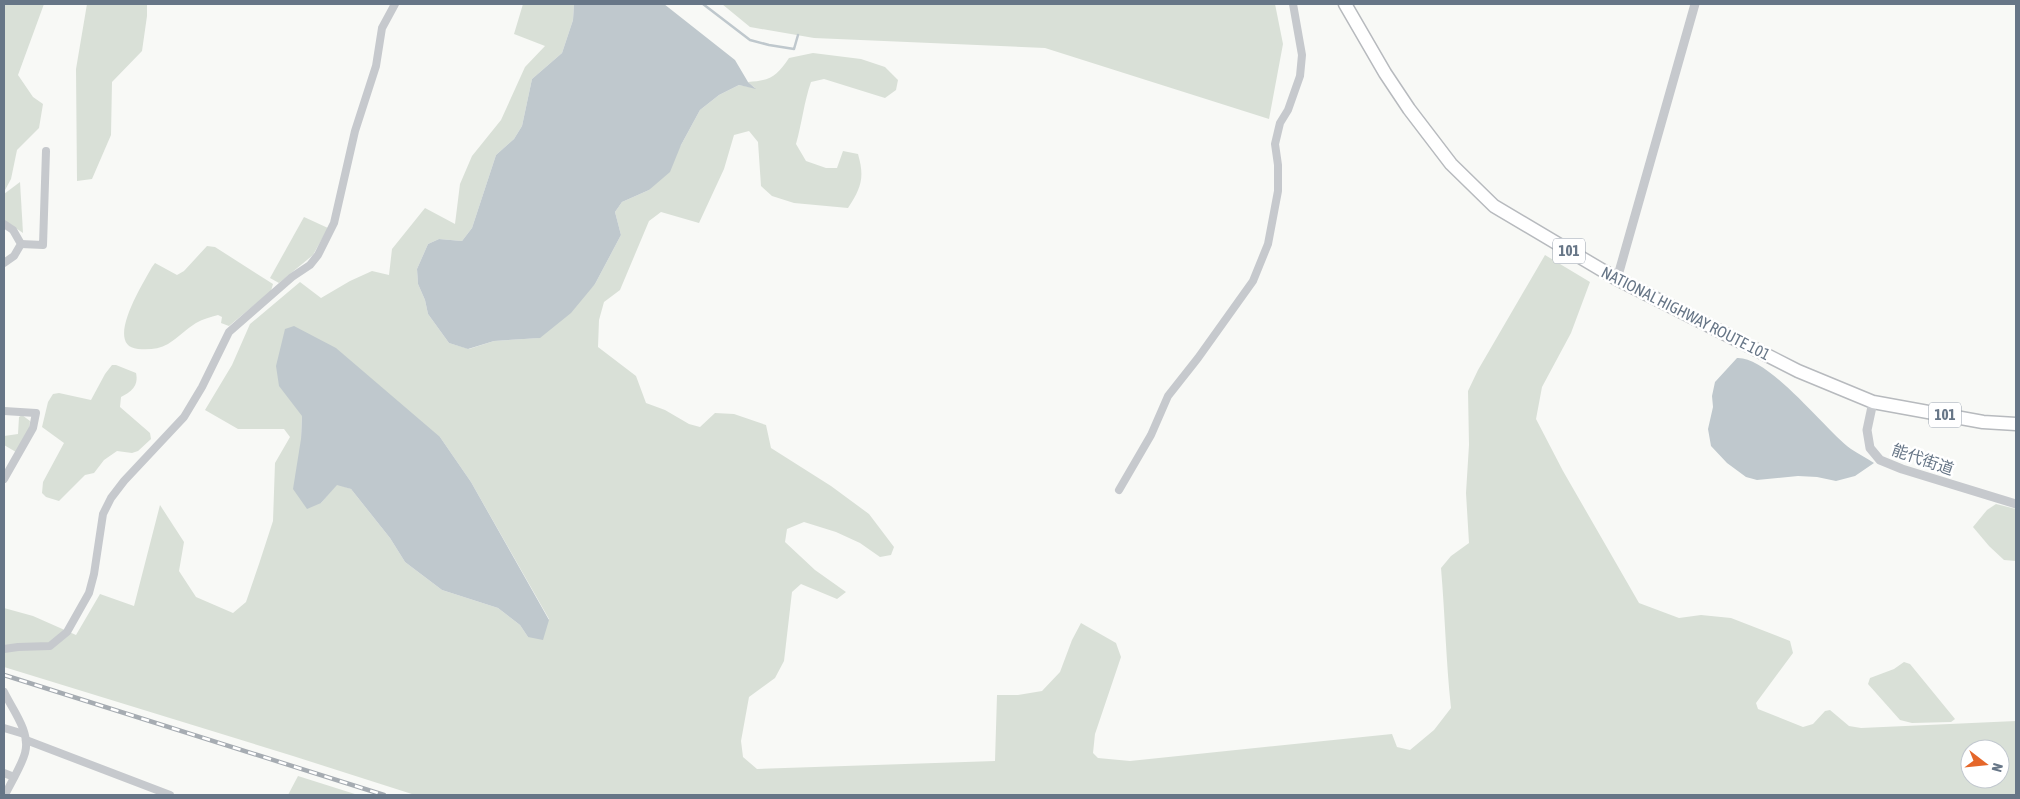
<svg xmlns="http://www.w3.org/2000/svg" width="2020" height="799" viewBox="0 0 2020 799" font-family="'Asap Condensed','Noto Sans JP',sans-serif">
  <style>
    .green { fill: #d9e0d7; fill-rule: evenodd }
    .water { fill: #bfc8cd }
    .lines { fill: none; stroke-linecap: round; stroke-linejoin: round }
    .stream { stroke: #bfc8cd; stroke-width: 2.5 }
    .trunk-casing { stroke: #b7babe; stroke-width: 15 }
    .minor { stroke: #c6c9cd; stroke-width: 8 }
    .tertiary { stroke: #c6c9cd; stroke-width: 9 }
    .trunk { stroke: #fff; stroke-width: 12 }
    .rail-casing { stroke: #a6acb2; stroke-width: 4.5 }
    .rail { stroke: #fff; stroke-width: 2.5; stroke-dasharray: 8; stroke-linecap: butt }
    .labels { text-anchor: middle; stroke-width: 5; stroke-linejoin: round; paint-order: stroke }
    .shield { fill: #fff; stroke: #959fab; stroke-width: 1 }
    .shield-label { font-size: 15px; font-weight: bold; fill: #677687 }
    .street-label { font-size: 16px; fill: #677687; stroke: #fff }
  </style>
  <rect width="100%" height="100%" fill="#f8f9f6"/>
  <g class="green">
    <path d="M4 4H44L18 75 33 97 43 104 39 128 17 150 11 179 4 192Z"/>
    <path d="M87 4H147V16L142 51 112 82 111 135 92 179 77 181 76 69Z"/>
    <path d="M523 4H574L573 20 562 53 532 79 522 126 514 139 496 155 472 228 462 241 439 239 428 244 417 269 418 284 425 300 428 314 449 343 469 349 494 341 539 338 595 284 621 235 615 212 622 202 649 190 681 145 700 110 719 95 739 85 755 88 748 82C770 81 777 76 789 58L813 53 861 59 885 67 898 80 896 90 885 98 824 79 811 82C804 102 802 123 796 144L806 161 826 168H837L843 151 858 154C865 178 861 188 848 208L794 203 772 196 761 186 758 142 749 131 734 135 724 169 699 223 661 212 649 221 620 290 604 302 599 320 598 347 636 376 646 403 665 410 689 424 700 427 715 413 734 414 766 425 771 448 831 486 869 514 894 547 891 555 880 557 860 543 836 532 804 522 787 529 785 542 815 570 846 592 837 599 801 584 792 592 784 661 775 678 749 697 741 741 743 757 757 769 995 761 997 695H1018L1042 691 1060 672 1072 640 1081 623 1116 643 1121 657 1095 734 1093 753 1098 758 1130 761 1392 734 1397 747 1410 750 1434 730 1451 708C1446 661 1445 615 1441 568L1451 556 1469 543 1466 493 1469 445 1468 391 1478 370 1545 255 1590 282 1571 333 1542 387 1536 419 1563 471 1639 603 1679 618 1701 615 1731 618 1790 641 1793 653 1756 703 1758 709 1803 727 1813 724 1825 711 1830 710 1849 726 1861 728 2016 721V795H415L293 756 4 667V608L33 616 76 635 100 594 134 606 160 505 184 542 179 571 196 597 233 613 246 602 259 564 273 521 275 463 290 437 284 429H238L205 410 232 365 250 324 300 282 321 298 350 281 372 271 389 275 392 249 425 208 455 224 460 184 472 156 501 120 525 67 545 46 514 34ZM302 416 440 437 471 482 549 619 528 637 520 625 498 608 442 590 405 562 390 538 351 489 337 484 321 503 301 439ZM1970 749H2000V779H1970Z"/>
    <path d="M722 4H1275L1283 44 1269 119 1045 48 814 38 750 27Z"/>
    <path d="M20 182 23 233 4 220V194Z"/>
    <path d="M304 217 328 228 313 255 279 283 270 278Z"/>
    <path d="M207 246 215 247 273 284 271 291 229 326 221 323 222 317 218 315C211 317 203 319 196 323 186 329 178 338 168 344 159 349 149 350 138 349 103 346 144 282 152 267L155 263 177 275 184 271Z"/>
    <path d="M112 365H116L136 373C139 386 131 392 121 397L120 407 150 433 151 439 138 451 132 453 117 451 104 460 94 473 85 475 59 501 46 497 42 493 43 482 64 443 42 427 48 402 53 394 59 393 91 400 105 374Z"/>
    <path d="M22 415 30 421 29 430 16 452 4 445V436L18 434 19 417Z"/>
    <path d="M1996 504 2016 509V561L2004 560 1989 546 1973 527 1987 510Z"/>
    <path d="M1904 662 1910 664 1955 719 1951 722 1912 723 1900 720 1868 684 1870 678 1894 669Z"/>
    <path d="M298 776 358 795H288Z"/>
  </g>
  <g class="water">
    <path d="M574 4H664L735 60 748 82 756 89 739 85 719 95 700 110 681 145 670 172 649 190 622 202 615 212 621 235 595 284 571 313 540 338 494 341 468 349 449 343 428 314 425 300 418 284 417 269 428 244 439 239 462 241 472 228 496 155 514 139 522 126 532 79 562 53 573 20Z"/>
    <path d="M294 326 336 348 440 437 471 482 549 620 543 640 528 637 520 625 498 608 442 590 405 562 390 538 351 489 337 485 321 503 307 509 293 489 301 439 302 416 279 386 276 366 285 329Z"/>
    <path d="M1737 358C1769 356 1825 430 1851 449 1858 454 1867 458 1874 463L1855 476 1836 481 1817 477 1798 476 1757 480 1746 477 1727 463 1711 446 1708 429 1713 407 1712 396 1715 382Z"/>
  </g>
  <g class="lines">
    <path class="stream" d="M703 4 750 40 769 45 794 49 798 35"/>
    <defs>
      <path id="trunk" d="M1345 4 1385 73 1409 109 1451 164 1494 206 1617 279 1798 371 1873 402 1983 422 2016 424"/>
    </defs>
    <use href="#trunk" class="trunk-casing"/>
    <g class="minor">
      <path d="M4 224 13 230 21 244 14 256 4 263"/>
      <path d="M21 244 43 245 46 151"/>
      <path d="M4 411 36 413 33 428 4 479"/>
      <path d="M1119 490 1151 435 1168 396 1198 358 1253 281 1268 244 1278 191V165L1275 144 1280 123 1288 110 1300 76 1302 55 1293 4"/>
      <path d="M4 649 18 647 50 646 67 632 89 593 94 574 103 514 111 498 124 481 184 417 202 387 229 332 292 277 310 265 318 255 334 223 355 131 376 66 382 28 395 4"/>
      <path d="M4 692C12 709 31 732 25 753 21 767 11 782 5 795"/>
      <path d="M4 728 24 734"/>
      <path d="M26 740 170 795"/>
      <path d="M4 773 14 777"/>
    </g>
    <g class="tertiary">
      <path d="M1617 279 1695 4"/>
      <path d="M1873 402 1867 430 1870 448 1880 460 1902 469 2016 504"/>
    </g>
    <use href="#trunk" class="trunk"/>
    <defs>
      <path id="rail" d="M4 675 384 795"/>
    </defs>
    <use href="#rail" class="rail-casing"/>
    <use href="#rail" class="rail"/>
  </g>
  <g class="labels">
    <g class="shield">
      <rect x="1553" y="238.5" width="32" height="25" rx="4"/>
      <rect x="1929" y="402.5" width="32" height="25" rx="4"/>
    </g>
    <g class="shield-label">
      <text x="1569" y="256">101</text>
      <text x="1945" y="420">101</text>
    </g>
    <g class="street-label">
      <text transform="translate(1686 313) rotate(27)" y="6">NATIONAL HIGHWAY ROUTE 101</text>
      <text transform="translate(1923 459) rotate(19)" y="6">能代街道</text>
    </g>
  </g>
  <rect width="2020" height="799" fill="none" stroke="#677687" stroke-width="10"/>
  <g transform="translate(1985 764) rotate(106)"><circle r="24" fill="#ffffff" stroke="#c2c8cf"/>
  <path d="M0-4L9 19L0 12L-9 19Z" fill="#e5672a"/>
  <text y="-8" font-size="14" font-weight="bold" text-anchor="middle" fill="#677687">N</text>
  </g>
</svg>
